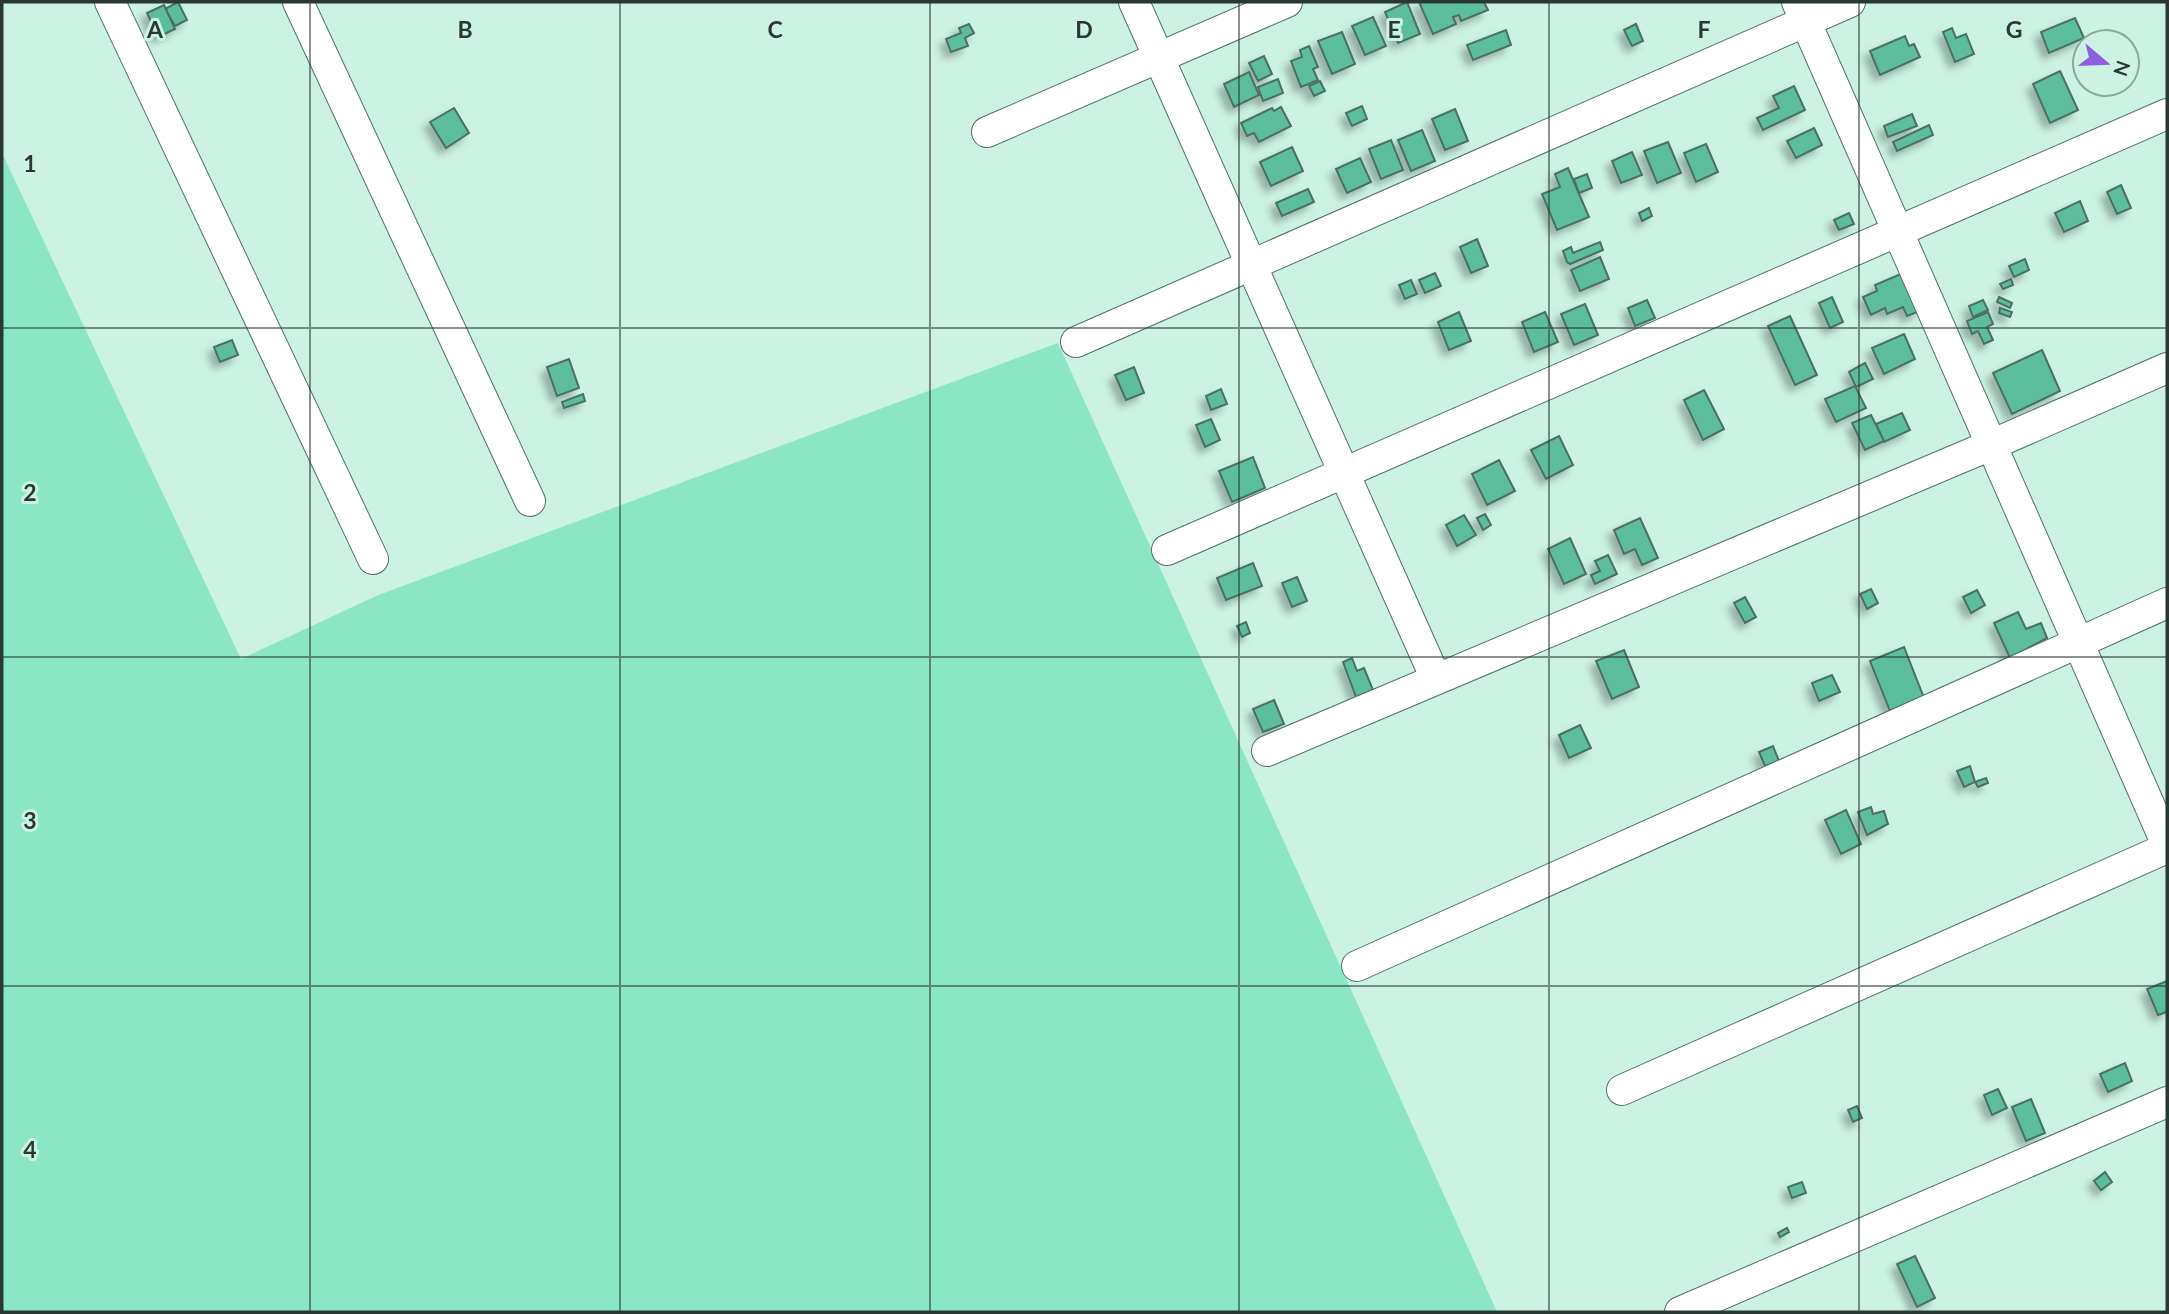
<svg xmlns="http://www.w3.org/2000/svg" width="2169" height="1314" viewBox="0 0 2169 1314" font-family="Lato,sans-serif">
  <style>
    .green { fill: #8ae6c5 }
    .building { fill: #5bbe9d; stroke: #4c6f62; stroke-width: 2; filter: url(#shadow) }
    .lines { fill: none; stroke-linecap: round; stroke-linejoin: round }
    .minor-casing { stroke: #4e7164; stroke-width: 32 }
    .minor { stroke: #fff; stroke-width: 30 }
    .grid { fill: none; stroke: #293832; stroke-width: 2; stroke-opacity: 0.55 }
    .grid-label { font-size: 23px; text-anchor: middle; font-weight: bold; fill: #293832; stroke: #cbf2e2; stroke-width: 6; stroke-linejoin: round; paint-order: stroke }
  </style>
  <defs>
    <filter id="shadow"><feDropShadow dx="-6" dy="6" stdDeviation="3.5" flood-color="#0004"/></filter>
  </defs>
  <rect width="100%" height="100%" fill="#cbf2e2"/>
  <path class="green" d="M2 153 241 659 376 596 1058 343 1497 1312H2Z"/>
  <g class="building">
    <path d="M178 2 187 20 175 26 165 9Z"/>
    <path d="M1407 2 1420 34 1398 43 1385 12Z"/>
    <path d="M1419 2H1484L1488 10 1461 21 1459 15 1453 17 1456 24 1433 34Z"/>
    <path d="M164 5 175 29 158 37 147 13Z"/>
    <path d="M1373 17 1386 46 1365 55 1352 26Z"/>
    <path d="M2075 18 2084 38 2049 53 2041 32Z"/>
    <path d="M969 24 974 33 965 38 968 46 951 52 946 39 961 33 959 28Z"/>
    <path d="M1636 24 1643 41 1632 46 1624 30Z"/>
    <path d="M1952 28 1956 38 1966 34 1974 54 1955 62 1943 32Z"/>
    <path d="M1506 30 1511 45 1473 60 1467 45Z"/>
    <path d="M1342 32 1355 64 1332 74 1318 41Z"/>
    <path d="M1905 36 1909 46 1914 44 1920 57 1880 75 1870 51Z"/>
    <path d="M1309 46 1318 67 1313 69 1318 80 1301 87 1291 61 1302 57 1300 50Z"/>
    <path d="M1264 56 1272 74 1258 81 1249 63Z"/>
    <path d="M2060 71 2078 110 2050 123 2033 84Z"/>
    <path d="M1249 72 1259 95 1234 107 1224 84Z"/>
    <path d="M1278 79 1283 93 1263 101 1258 87Z"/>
    <path d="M1320 81 1325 91 1314 96 1309 86Z"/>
    <path d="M1794 86 1805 110 1763 130 1757 118 1779 108 1773 96Z"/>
    <path d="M1362 106 1367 119 1352 126 1346 113Z"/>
    <path d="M1281 107 1291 126 1259 142 1254 133 1247 136 1241 123 1272 108 1274 111Z"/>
    <path d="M454 108 469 133 446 148 430 122Z"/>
    <path d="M1455 109 1468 141 1445 150 1432 119Z"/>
    <path d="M1912 114 1917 126 1888 137 1884 126Z"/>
    <path d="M1929 125 1933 135 1897 151 1893 142Z"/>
    <path d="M1814 128 1822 145 1796 158 1787 141Z"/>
    <path d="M1422 130 1435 161 1411 171 1398 140Z"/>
    <path d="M1391 140 1403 170 1381 179 1369 149Z"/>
    <path d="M1668 142 1681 173 1657 183 1644 151Z"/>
    <path d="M1706 144 1718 172 1696 182 1684 153Z"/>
    <path d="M1292 147 1303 171 1271 186 1260 162Z"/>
    <path d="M1632 152 1642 175 1621 183 1612 161Z"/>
    <path d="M1360 158 1371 182 1347 193 1336 169Z"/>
    <path d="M1568 168 1589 217 1557 230 1542 194 1560 187 1555 174Z"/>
    <path d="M1587 174 1592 188 1579 193 1574 179Z"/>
    <path d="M2121 185 2131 208 2117 214 2107 192Z"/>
    <path d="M1308 189 1314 202 1282 216 1276 203Z"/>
    <path d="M2080 201 2088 221 2064 232 2055 213Z"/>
    <path d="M1649 208 1652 216 1642 221 1639 213Z"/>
    <path d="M1849 213 1854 224 1839 230 1834 220Z"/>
    <path d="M1477 239 1488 266 1471 273 1460 247Z"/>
    <path d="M1600 242 1603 250 1570 264 1567 262 1563 251 1571 247 1573 253Z"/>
    <path d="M1600 257 1609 279 1580 291 1571 270Z"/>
    <path d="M2025 259 2029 270 2014 277 2009 266Z"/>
    <path d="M1435 273 1441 286 1425 293 1419 280Z"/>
    <path d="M1903 273 1920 311 1907 316 1903 307 1887 314 1885 308 1871 315 1863 297 1877 291 1875 285Z"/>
    <path d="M2011 279 2013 285 2003 289 2000 284Z"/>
    <path d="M1411 280 1417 294 1405 299 1399 285Z"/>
    <path d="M1832 297 1843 322 1830 328 1819 303Z"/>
    <path d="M1999 297 2012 303 2010 308 1997 302Z"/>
    <path d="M1647 300 1655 318 1635 326 1628 308Z"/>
    <path d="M1983 300 1988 310 1973 317 1969 306Z"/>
    <path d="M1585 304 1598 335 1574 345 1561 314Z"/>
    <path d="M2000 308 2012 312 2010 317 1999 313Z"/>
    <path d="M1459 312 1471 341 1449 350 1438 322Z"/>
    <path d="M1545 312 1558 342 1534 352 1522 322Z"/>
    <path d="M1988 312 1993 324 1987 327 1993 340 1984 344 1978 331 1972 334 1967 321Z"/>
    <path d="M1790 316 1817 375 1795 385 1768 326Z"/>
    <path d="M1904 334 1915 359 1884 374 1872 348Z"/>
    <path d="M232 340 238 355 220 362 214 347Z"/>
    <path d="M2042 350 2060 391 2012 414 1993 373Z"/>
    <path d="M569 359 579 388 557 396 547 367Z"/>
    <path d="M1865 363 1873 379 1856 387 1849 372Z"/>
    <path d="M1134 367 1144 393 1126 400 1115 375Z"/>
    <path d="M1855 386 1866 408 1836 422 1825 399Z"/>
    <path d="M1221 389 1227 404 1211 410 1206 396Z"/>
    <path d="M1704 390 1724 429 1703 440 1684 400Z"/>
    <path d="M583 394 585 401 564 408 562 402Z"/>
    <path d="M1902 413 1910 430 1884 442 1876 424Z"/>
    <path d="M1871 415 1884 441 1865 450 1852 423Z"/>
    <path d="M1211 419 1220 440 1205 447 1196 425Z"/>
    <path d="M1559 436 1573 465 1546 479 1531 450Z"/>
    <path d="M1253 457 1265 488 1232 502 1219 471Z"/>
    <path d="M1499 460 1515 491 1487 505 1472 474Z"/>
    <path d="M1485 514 1491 525 1483 530 1477 518Z"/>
    <path d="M1464 515 1476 535 1457 546 1446 525Z"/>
    <path d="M1640 518 1658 558 1642 565 1635 549 1624 554 1614 530Z"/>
    <path d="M1570 538 1586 574 1564 584 1548 549Z"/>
    <path d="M1608 555 1617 574 1595 584 1591 575 1600 571 1595 561Z"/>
    <path d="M1253 563 1262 586 1226 600 1217 578Z"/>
    <path d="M1297 577 1307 601 1292 607 1282 583Z"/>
    <path d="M1871 589 1878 603 1867 609 1860 594Z"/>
    <path d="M1977 590 1985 605 1971 613 1963 597Z"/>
    <path d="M1745 597 1756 617 1745 623 1734 603Z"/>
    <path d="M2018 612 2026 629 2041 623 2047 638 2010 658 1994 623Z"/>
    <path d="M1246 622 1250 633 1242 637 1237 626Z"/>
    <path d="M1904 647 1924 698 1890 711 1870 661Z"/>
    <path d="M1624 650 1639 687 1612 699 1596 661Z"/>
    <path d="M1352 658 1357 671 1364 668 1373 690 1356 697 1343 662Z"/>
    <path d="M1832 675 1840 692 1819 701 1812 683Z"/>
    <path d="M1274 700 1284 724 1263 732 1253 709Z"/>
    <path d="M1580 725 1591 748 1569 758 1559 735Z"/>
    <path d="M1773 746 1779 761 1765 766 1759 752Z"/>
    <path d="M1970 766 1975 782 1964 787 1957 771Z"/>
    <path d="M1986 778 1988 783 1978 787 1975 782Z"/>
    <path d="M1871 807 1873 814 1884 811 1888 824 1867 835 1858 812Z"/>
    <path d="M1846 810 1861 844 1841 854 1825 820Z"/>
    <path d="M2167 981V1012L2158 1015 2147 989Z"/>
    <path d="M2125 1063 2132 1081 2108 1092 2100 1074Z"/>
    <path d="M1998 1089 2007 1108 1992 1115 1984 1095Z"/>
    <path d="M2031 1099 2045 1133 2026 1141 2012 1107Z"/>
    <path d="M1857 1106 1862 1118 1853 1122 1848 1110Z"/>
    <path d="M2105 1172 2112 1182 2101 1190 2094 1181Z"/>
    <path d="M1802 1182 1806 1193 1792 1198 1788 1187Z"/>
    <path d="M1787 1228 1789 1232 1780 1237 1778 1233Z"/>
    <path d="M1915 1256 1935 1298 1917 1307 1897 1264Z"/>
  </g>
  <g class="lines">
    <defs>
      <g id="minor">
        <path d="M110 2 373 559"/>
        <path d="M298 2 530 501"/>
        <path d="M1134 2 1436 679"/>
        <path d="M1797 2 2167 845"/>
        <path d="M987 132 1287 2"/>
        <path d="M1076 342 1850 2"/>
        <path d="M1167 550 2167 114"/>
        <path d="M1267 751 1991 445 2167 368"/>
        <path d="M1357 966 2167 603"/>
        <path d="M1622 1090 2167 848"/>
        <path d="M1680 1312 2167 1102"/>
      </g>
    </defs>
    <use href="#minor" class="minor-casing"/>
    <use href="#minor" class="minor"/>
  </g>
  <path class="grid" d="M310 2V1312M620 2V1312M930 2V1312M1239 2V1312M1549 2V1312M1859 2V1312M2 328H2167M2 657H2167M2 986H2167"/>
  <g class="grid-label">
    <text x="155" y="38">A</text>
    <text x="465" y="38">B</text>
    <text x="775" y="38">C</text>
    <text x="1084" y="38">D</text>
    <text x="1394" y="38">E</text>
    <text x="1704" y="38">F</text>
    <text x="2014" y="38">G</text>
    <text x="30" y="172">1</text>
    <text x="30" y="501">2</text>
    <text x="30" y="829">3</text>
    <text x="30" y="1158">4</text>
  </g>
  <rect width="2169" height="1314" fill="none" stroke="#293832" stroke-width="7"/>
  <g transform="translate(2106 63) rotate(109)"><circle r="33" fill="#cbf2e2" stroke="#8aa89c" stroke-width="2"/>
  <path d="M0-5L12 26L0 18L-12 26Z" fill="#8e61db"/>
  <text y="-10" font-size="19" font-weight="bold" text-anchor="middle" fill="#293832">N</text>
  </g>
</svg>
